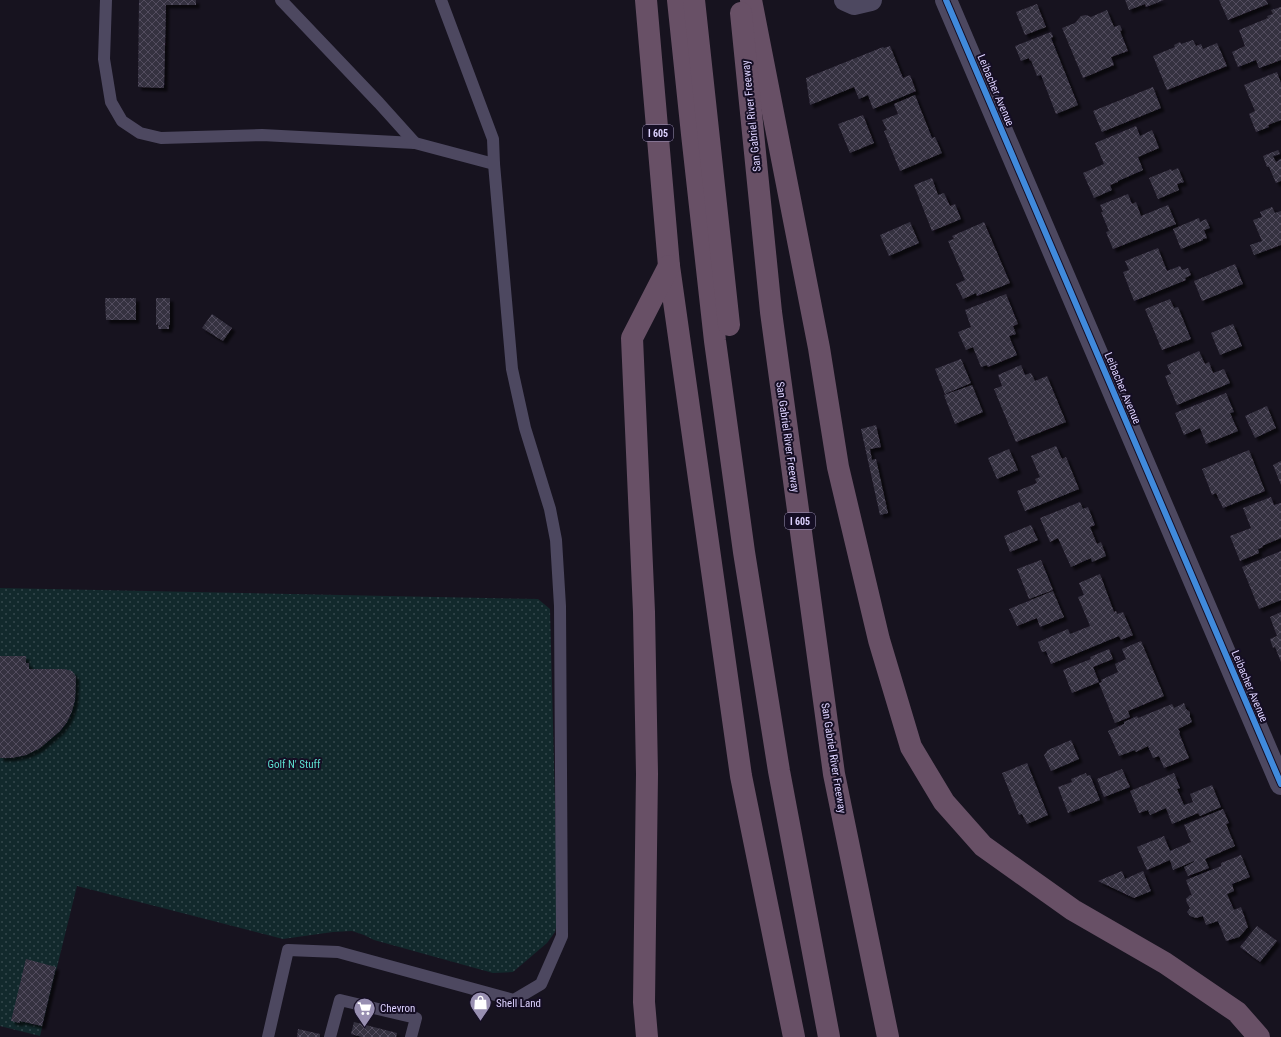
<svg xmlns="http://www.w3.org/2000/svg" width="1281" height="1037" viewBox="0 0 1281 1037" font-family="'Roboto Condensed',sans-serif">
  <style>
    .park { fill: url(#park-dots) }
    .building { fill: url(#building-cross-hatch); filter: url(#shadow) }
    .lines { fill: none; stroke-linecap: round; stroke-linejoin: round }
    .service { stroke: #4d4860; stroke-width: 12 }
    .minor { stroke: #4d4860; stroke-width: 22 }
    .motorway { stroke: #685066; stroke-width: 22 }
    .cycleway-casing { stroke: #150e24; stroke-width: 8 }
    .cycleway { stroke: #408adc; stroke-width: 6 }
    .labels { text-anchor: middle; stroke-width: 4; stroke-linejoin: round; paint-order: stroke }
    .shield { fill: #150e24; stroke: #a197bd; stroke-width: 1 }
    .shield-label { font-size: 10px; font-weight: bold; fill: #ddd2ff }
    .street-label { font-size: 11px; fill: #ddd2ff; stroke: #150e24 }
    .park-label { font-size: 11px; fill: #5de0d1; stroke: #150e24 }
    .poi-label { font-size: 11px; fill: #ddd2ff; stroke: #150e24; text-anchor: start }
  </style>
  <defs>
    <pattern id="park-dots" width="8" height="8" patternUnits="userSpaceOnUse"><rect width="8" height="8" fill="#12292c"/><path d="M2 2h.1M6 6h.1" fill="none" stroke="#34474c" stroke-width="1.8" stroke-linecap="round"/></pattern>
    <pattern id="building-cross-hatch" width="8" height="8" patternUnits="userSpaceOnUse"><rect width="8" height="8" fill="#363141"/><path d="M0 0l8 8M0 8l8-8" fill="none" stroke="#534e5e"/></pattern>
    <filter id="shadow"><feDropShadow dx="3.5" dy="3.5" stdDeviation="1" flood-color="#0009"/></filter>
  </defs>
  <rect width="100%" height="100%" fill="#17131f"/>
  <path class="park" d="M0 588 538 599 550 609 558 919 555 932 547 943 513 972 493 973 374 940 364 935 352 931 333 932 283 939 77 886 40 1036 0 1026Z"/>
  <g class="building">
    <path d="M139 0H196V5H166L164 88 138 87Z"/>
    <path d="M1125 0H1164L1146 7 1145 4 1129 10Z"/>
    <path d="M1219 0H1266L1268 4 1228 20Z"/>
    <path d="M1037 4 1046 27 1025 35 1016 12Z"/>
    <path d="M1281 7V60L1259 68 1256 60 1238 67 1232 52 1245 46 1239 30 1268 18 1267 16 1273 14 1271 10Z"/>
    <path d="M1107 10 1114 27 1120 25 1122 30 1120 31 1128 51 1111 57 1114 65 1083 78 1062 28 1075 23 1081 16 1086 15 1091 17Z"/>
    <path d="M1051 32 1053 37 1051 38 1078 105 1056 114 1041 75 1037 76 1031 60 1030 61 1029 58 1021 61 1015 46Z"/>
    <path d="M1193 40 1196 46 1201 44 1203 49 1217 43 1227 66 1167 90 1153 56 1175 47 1174 45 1180 42 1181 44Z"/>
    <path d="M890 46 903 78 910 75 916 91 873 109 868 95 859 99 854 87 810 105 806 78 883 47 884 48Z"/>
    <path d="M1277 72 1281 83V120L1268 125 1269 127 1256 132 1249 114 1255 111 1244 85Z"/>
    <path d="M1153 87 1161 108 1102 132 1093 111Z"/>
    <path d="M915 95 932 138 935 137 942 153 900 171 884 131 887 130 882 120 898 114 894 104Z"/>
    <path d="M863 115 874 143 850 153 838 124Z"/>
    <path d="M1136 126 1140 136 1152 130 1159 148 1138 157 1143 170 1118 181V182L1110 185 1112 190 1094 198 1083 173 1104 164 1095 143Z"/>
    <path d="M1278 150 1280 154 1273 156 1276 162 1281 159V181L1276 183 1269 167H1267L1263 156Z"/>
    <path d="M1178 168 1184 182 1177 184 1179 190 1158 199 1149 178 1171 169 1172 171Z"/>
    <path d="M932 178 938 195 944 193 950 206 955 204 961 219 932 231 914 185Z"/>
    <path d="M1128 194 1132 204 1136 202 1141 216 1168 205 1176 224 1113 249 1106 232 1109 231 1101 212H1103L1100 205Z"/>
    <path d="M1272 207 1275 213 1281 211V245L1254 255 1250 245 1262 241 1253 220 1262 217 1260 212Z"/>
    <path d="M1199 218 1200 222 1206 219 1210 228 1204 230 1207 238 1203 239V240L1181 249 1173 229Z"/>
    <path d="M910 222 919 243 889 256 880 235Z"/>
    <path d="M984 222 1010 283 977 296 976 293 963 299 956 284 965 280 948 241 954 239 952 236Z"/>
    <path d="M1158 248 1167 271 1180 266 1182 270 1188 268 1191 275 1185 278 1186 280 1134 301 1123 272 1129 270 1125 261Z"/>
    <path d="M1235 264 1243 284 1202 301 1194 281Z"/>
    <path d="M1006 294 1018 324 1013 326 1016 334 1009 336 1017 355 988 367 987 365 981 367 973 347 966 350 958 332 971 327 965 310Z"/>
    <path d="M105 298H136V320H106Z"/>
    <path d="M156 298H170V325H169V329H158V324L156 325Z"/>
    <path d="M1170 299 1174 308 1178 307 1191 339 1162 350 1145 309Z"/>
    <path d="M212 314 232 328 223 341 202 328Z"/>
    <path d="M1233 324 1242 346 1220 355 1211 333Z"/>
    <path d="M1199 351 1205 364 1209 362 1213 373 1224 369 1230 383 1177 405 1165 376 1171 374 1167 365Z"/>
    <path d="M961 359 971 383 945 394 935 369Z"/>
    <path d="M1021 365 1025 375 1031 373 1035 381 1047 376 1066 422 1016 442 994 389 1002 386 998 375Z"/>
    <path d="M972 385 983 412 955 424 944 395Z"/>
    <path d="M1226 393 1234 412 1230 413 1238 431 1206 444 1200 428 1184 435 1175 413Z"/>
    <path d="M1267 406 1276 428 1255 438 1245 416Z"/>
    <path d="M876 425 881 447 870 449 872 460 876 459 888 513 880 515 861 429Z"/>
    <path d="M1056 446 1062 459 1066 457 1079 489 1025 511 1017 491 1037 483 1035 479 1040 477 1031 456Z"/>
    <path d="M1009 449 1018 470 997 479 988 458Z"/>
    <path d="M1249 450 1265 491 1223 508 1216 493 1212 495 1202 469Z"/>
    <path d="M1281 461V485L1273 465Z"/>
    <path d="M1271 497 1274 505 1281 503V538L1262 546 1263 547 1258 549 1259 553 1240 561 1230 536 1251 528 1243 508Z"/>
    <path d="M1080 502 1083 509 1088 507 1095 525 1090 527 1097 544 1101 542 1106 556 1092 562 1091 558 1071 567 1058 538 1050 542 1040 518Z"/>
    <path d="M1031 525 1038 540 1010 552 1004 536Z"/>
    <path d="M1281 551V600L1259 609 1242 567Z"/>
    <path d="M1041 560 1053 590 1029 599 1017 569Z"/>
    <path d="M1100 574 1114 612 1116 611 1117 614 1123 612 1133 635 1121 640 1119 636 1051 664 1046 651 1042 652 1038 642 1068 629 1070 634 1090 626 1078 597 1084 595 1079 583Z"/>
    <path d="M1053 591 1064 617 1040 627 1037 618 1017 626 1009 609Z"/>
    <path d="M1281 612V662L1275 647 1273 648 1270 639 1277 636 1270 617Z"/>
    <path d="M1141 641 1164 696 1128 711 1130 717 1115 723 1099 683 1102 682 1101 680 1118 672 1115 664 1126 659 1122 649Z"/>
    <path d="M1109 649 1113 659 1093 667 1099 682 1072 693 1063 670 1091 659 1090 657Z"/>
    <path d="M0 656H26V663H29V669H64L72 671 76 677 75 700 72 711 67 722 60 731 40 748 26 755 11 758H0Z"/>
    <path d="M1184 703 1186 709 1190 712V717L1192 722 1178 729 1180 732 1179 733 1189 758 1164 768 1159 756 1153 758 1148 746 1136 752 1135 750 1119 756 1108 731 1124 724V722L1137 716 1138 718 1172 704 1174 708Z"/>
    <path d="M1071 740 1079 759 1051 771 1044 755 1048 750Z"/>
    <path d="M1027 763 1048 815 1027 824 1022 814 1019 815 1002 773Z"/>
    <path d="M1122 769 1130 787 1104 797 1097 779Z"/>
    <path d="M1086 773 1087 776 1090 775 1100 800 1068 813 1058 787 1072 782 1071 779Z"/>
    <path d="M1174 773 1180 788 1177 789 1184 805 1193 802 1190 794 1212 785 1221 807 1200 816 1198 813 1172 824 1166 808 1150 815 1148 810 1139 813 1130 791Z"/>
    <path d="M1223 809 1229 823 1226 824 1235 846 1205 859 1209 868 1188 876 1184 867 1194 862V861L1173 870 1170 860 1147 870 1137 847 1164 836 1170 851 1191 842 1184 825Z"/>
    <path d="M1241 855 1250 877 1232 884 1234 891 1227 894 1234 910 1241 907 1248 927 1239 937 1226 941 1218 921 1206 925 1203 916 1196 918 1190 916 1187 912 1190 908 1187 903 1186 899 1190 895 1192 896 1186 880 1221 866V863Z"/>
    <path d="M1122 871 1125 879 1143 871 1151 891 1134 898 1098 881Z"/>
    <path d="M1257 926 1277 941 1260 962 1240 947Z"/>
    <path d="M26 959 56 967 42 1026 20 1021V1023L11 1021Z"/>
    <path d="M354 1022 397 1033 396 1037H362L351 1034Z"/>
    <path d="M298 1029 320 1034V1037H297Z"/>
  </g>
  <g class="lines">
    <g class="service">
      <path d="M106 0 104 59 111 102 122 121 140 133 161 138 262 135 415 143 494 164"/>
      <path d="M281 0 379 103 415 143"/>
      <path d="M268 1037 288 950 338 952 514 1000 541 984 562 936 560 606 556 540 550 509 525 428 512 369 494 164 493 139 441 0"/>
      <path d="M330 1037 340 1000 416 1018 411 1037"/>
    </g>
    <g class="minor">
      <path d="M845 0 854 4 871 0"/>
      <path d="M946 0 1281 784"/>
    </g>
    <g class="motorway">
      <path d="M646 0 669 266 741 776 794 1037"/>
      <path d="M678 0 692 134 715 341 744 552 779 771 829 1037"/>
      <path d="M694 0 729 325"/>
      <path d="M751 0 819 348 838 467 879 640 911 747 944 802 983 846 1073 910 1165 963 1237 1012 1259 1037"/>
      <path d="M741 13 771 312 834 774 888 1037"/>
      <path d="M647 1037 644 1002 647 774 644 612 632 338 669 266"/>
    </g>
    <defs>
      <path id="cycleway" d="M946 0 1281 784"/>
    </defs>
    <use href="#cycleway" class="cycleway-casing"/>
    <use href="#cycleway" class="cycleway"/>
  </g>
  <defs>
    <symbol id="shop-pin" viewBox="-11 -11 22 30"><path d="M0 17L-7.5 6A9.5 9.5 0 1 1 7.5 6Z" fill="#988fb1" stroke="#150e24"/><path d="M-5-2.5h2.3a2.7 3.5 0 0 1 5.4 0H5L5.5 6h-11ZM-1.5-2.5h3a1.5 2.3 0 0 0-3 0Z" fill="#fff"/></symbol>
    <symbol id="supermarket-pin" viewBox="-11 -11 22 30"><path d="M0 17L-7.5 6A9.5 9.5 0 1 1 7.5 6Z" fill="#988fb1" stroke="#150e24"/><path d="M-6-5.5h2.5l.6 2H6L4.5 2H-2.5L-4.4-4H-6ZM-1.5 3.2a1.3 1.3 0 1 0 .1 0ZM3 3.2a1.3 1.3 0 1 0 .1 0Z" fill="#fff"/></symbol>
  </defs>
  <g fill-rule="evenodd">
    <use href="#shop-pin" x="468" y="990" width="25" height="34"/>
    <use href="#supermarket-pin" x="352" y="996" width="25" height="34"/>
  </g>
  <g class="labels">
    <g class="shield">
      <rect x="643" y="125" width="30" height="16" rx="3"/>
      <rect x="785" y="513" width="30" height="16" rx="3"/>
    </g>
    <g class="shield-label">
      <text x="658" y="137">I 605</text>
      <text x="800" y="525">I 605</text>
    </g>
    <g class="street-label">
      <text transform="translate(996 90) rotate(67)" y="4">Leibacher Avenue</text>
      <text transform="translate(751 116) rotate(-96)" y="4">San Gabriel River Freeway</text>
      <text transform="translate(1123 388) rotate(67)" y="4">Leibacher Avenue</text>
      <text transform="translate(788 437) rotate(82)" y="4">San Gabriel River Freeway</text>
      <text transform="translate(1250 686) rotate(67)" y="4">Leibacher Avenue</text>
      <text transform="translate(834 758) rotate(81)" y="4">San Gabriel River Freeway</text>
    </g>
    <g class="park-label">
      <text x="294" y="768">Golf N' Stuff</text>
    </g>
    <g class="poi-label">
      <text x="496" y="1007">Shell Land</text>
      <text x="380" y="1012">Chevron</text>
    </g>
  </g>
</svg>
